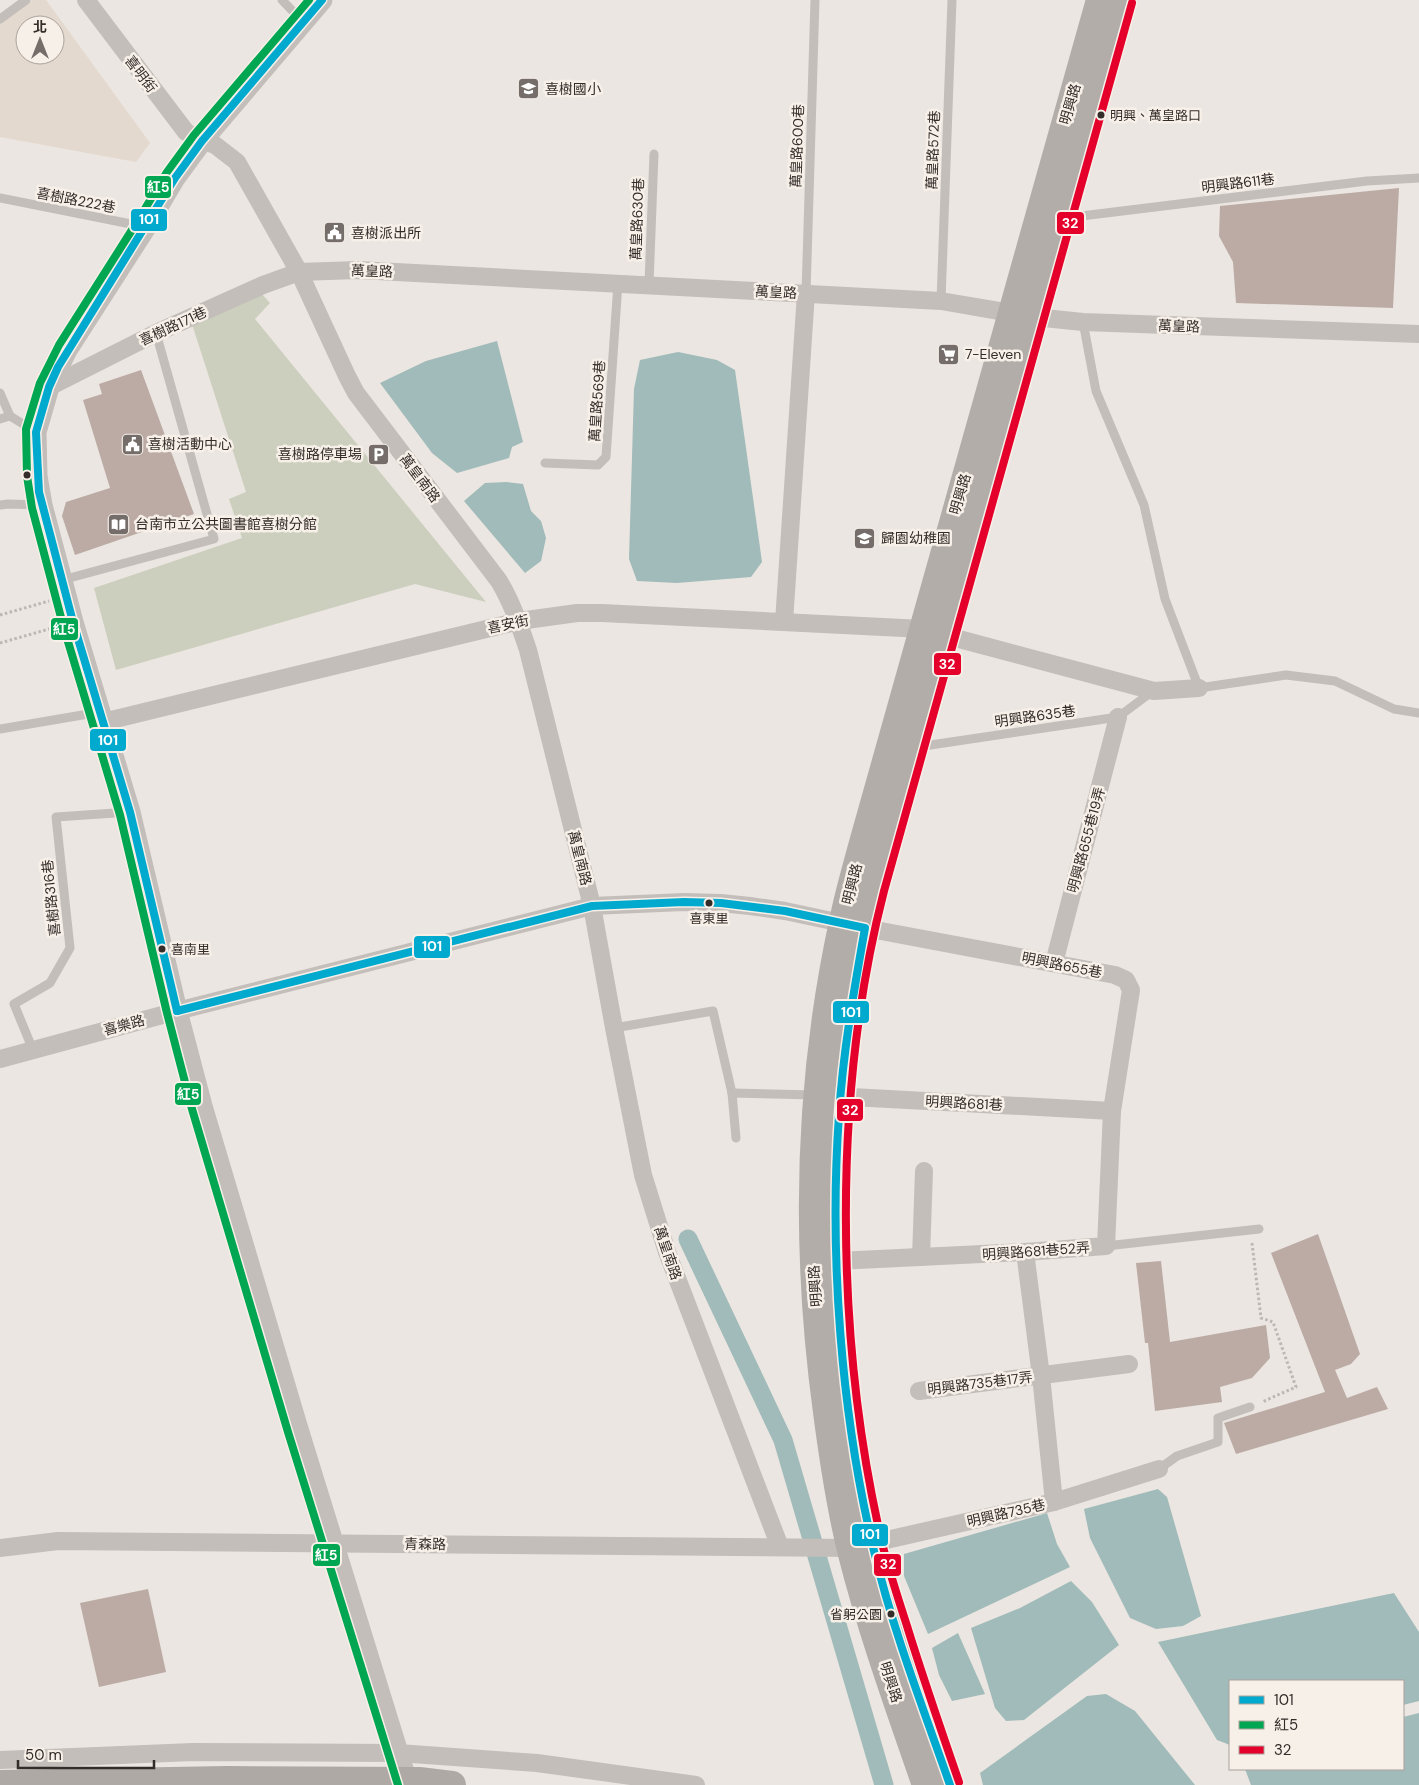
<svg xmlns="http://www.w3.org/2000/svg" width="1419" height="1785" viewBox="0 0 1419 1785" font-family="'DM Sans','Noto Sans TC',sans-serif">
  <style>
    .green { fill: #cccfbd }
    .plaza { fill: #e4d9cf; fill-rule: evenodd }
    .water { fill: #a0bbb9 }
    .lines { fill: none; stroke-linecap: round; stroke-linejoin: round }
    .canal { stroke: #a0bbb9; stroke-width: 19 }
    .building { fill: #bcaba5 }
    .path { stroke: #bcb7b3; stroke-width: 3; stroke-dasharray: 2.5 2.5; stroke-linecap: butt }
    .service { stroke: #c3beba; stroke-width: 9 }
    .minor { stroke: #c3beba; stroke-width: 18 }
    .tertiary { stroke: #c3beba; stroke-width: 21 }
    .primary { stroke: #b3ada9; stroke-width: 28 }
    .trunk { stroke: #aea9a4; stroke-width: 28 }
    .trunk-bridge { stroke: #aea9a4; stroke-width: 28 }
    .bus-1-casing { stroke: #f7f0e9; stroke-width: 11 }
    .bus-2-casing { stroke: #f7f0e9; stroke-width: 11 }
    .bus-3-casing { stroke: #f7f0e9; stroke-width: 11 }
    .bus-1 { stroke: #00a9ce; stroke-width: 8 }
    .bus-2 { stroke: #00a651; stroke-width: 8 }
    .bus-3 { stroke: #e4002b; stroke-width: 8 }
    .bus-dot { fill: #342c29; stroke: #f7f0e9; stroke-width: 2 }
    .labels { text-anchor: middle; stroke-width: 5; stroke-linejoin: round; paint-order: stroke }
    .bus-label { font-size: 13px; fill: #342c29; stroke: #f7f0e9; text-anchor: start }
    .street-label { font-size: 14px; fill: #342c29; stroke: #f7f0e9 }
    .poi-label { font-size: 14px; fill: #342c29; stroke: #f7f0e9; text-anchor: start }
    .line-badge { stroke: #f7f0e9; stroke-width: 2 }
    .badge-label { font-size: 14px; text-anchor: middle; font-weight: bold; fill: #fff }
  </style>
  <rect width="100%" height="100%" fill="#ebe6e1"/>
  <path class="green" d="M260 292 270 303 255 319 486 602 415 584 116 670 94 588 242 538 229 499 246 492 191 321Z"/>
  <path class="plaza" d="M32 0H46L150 143 136 162 0 137V23ZM25 25H55V55H25Z"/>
  <g class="water">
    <path d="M497 341 523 442 512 447 509 458 457 473 432 453 380 383 426 361Z"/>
    <path d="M678 352 717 360 735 370 762 562 751 577 677 583 637 581 629 559 634 389 640 360Z"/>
    <path d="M507 482 523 484 531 511 541 521 546 538 541 561 525 573 464 501 485 483Z"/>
    <path d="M1158 1489 1167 1497 1201 1616 1183 1626 1156 1629 1130 1618 1090 1538 1084 1509Z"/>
    <path d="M1047 1513 1057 1544 1070 1567 928 1634 904 1576V1554Z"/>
    <path d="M1071 1581 1092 1602 1119 1645 1024 1720 1006 1721 995 1708 971 1628 1020 1608Z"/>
    <path d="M1394 1593 1419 1632V1701L1403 1705V1681H1230V1745L1217 1740 1158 1642Z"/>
    <path d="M958 1633 985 1694 952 1701 939 1675 932 1648Z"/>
    <path d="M1106 1694 1135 1711 1195 1785H983L980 1773 1087 1696Z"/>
    <path d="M1419 1713V1785H1251L1245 1769H1403V1717Z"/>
  </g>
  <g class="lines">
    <path class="canal" d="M688 1239 783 1440 884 1785"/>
  </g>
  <g class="building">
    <path d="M1399 188 1393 308 1236 303 1233 262 1219 236 1220 206Z"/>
    <path d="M141 370 194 514 75 555 62 516 66 502 110 488 83 400 102 394 99 384Z"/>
    <path d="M1318 1234 1360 1354 1351 1364 1335 1370 1347 1398 1377 1387 1388 1409 1236 1454 1224 1423 1325 1392 1271 1253Z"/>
    <path d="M1161 1261 1170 1342 1266 1325 1270 1358 1252 1378 1220 1387 1222 1402 1155 1411 1148 1343H1145L1136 1263Z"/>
    <path d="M148 1589 166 1672 99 1687 80 1603Z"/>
  </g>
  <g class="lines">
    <g class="path">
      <path d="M0 615 49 601"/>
      <path d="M0 643 56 627"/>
      <path d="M1252 1243 1261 1318 1273 1322 1296 1387 1262 1402"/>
    </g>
    <g class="service">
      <path d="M282 0 303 22"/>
      <path d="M0 19 26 0"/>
      <path d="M0 198 146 227"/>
      <path d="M1065 218 1367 181 1419 178"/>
      <path d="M649 284 654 154"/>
      <path d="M806 293 815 0"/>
      <path d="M941 301 952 0"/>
      <path d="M1083 322 1096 391 1144 505 1165 599 1199 688 1286 675 1335 681 1394 709 1419 713"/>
      <path d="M0 393 10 416 36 432"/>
      <path d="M0 419 10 416"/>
      <path d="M545 463 598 465 606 457 618 283"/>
      <path d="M0 505 8 504 42 505"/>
      <path d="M62 580 214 539 156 333"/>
      <path d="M0 729 100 712"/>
      <path d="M917 747 1118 717 1153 691"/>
      <path d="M614 1028 713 1011 732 1093 736 1138"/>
      <path d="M33 1050 14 1004 50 983 70 948 56 817 130 812"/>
      <path d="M732 1093 815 1095"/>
      <path d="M1106 1246 1259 1229"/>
      <path d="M1159 1469 1177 1456 1218 1442V1418L1250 1407"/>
    </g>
    <g class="minor">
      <path d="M86 0 186 132 202 141 215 145 237 162 299 272 347 376 356 393 499 581C512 603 520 626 528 650L592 906 614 1028 643 1175 667 1252 780 1547"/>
      <path d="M49 387 156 333 263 285 299 272 358 270 941 301 1034 317 1083 322 1419 334"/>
      <path d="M784 622 806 293"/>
      <path d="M944 635 1154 691 1199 688"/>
      <path d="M103 722 519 621 577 613H602L923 629"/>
      <path d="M1054 963 1118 717"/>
      <path d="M0 1059 177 1011 592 906 684 902 721 903 750 906 785 911 865 928 1115 975 1126 980 1131 990 1112 1111 1106 1246 1025 1252 837 1261"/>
      <path d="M833 1096 1112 1111"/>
      <path d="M1025 1252 1041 1376 1054 1502"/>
      <path d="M921 1257 924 1171"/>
      <path d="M919 1391 1129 1364"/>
      <path d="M0 1548 58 1541 851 1548 1054 1502 1159 1469"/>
      <path d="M0 1760 193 1752 398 1753 537 1763 696 1785"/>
    </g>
    <path class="tertiary" d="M322 0 202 141 175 178 146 227 67 350 49 387 36 432 37 476 42 505 73 622 130 812 177 1011 202 1106 298 1429 408 1785"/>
    <g class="primary">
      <path d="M926 1785C899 1707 871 1630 851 1550 840 1505 833 1458 827 1412 805 1250 808 1083 843 922 848 896 856 869 863 843L1100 0"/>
      <path d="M950 1785C930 1731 912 1676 895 1621 887 1595 878 1568 872 1542 828 1341 824 1132 864 930 870 902 878 874 885 846L1122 0"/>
    </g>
    <path class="trunk" d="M0 1784 227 1780"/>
    <path class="trunk-bridge" d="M227 1780 419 1781 452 1785"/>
    <defs>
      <g id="bus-1">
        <path d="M177 1011 592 906 684 902 721 903 785 911 865 928C854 990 843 1052 839 1115 829 1254 841 1415 874 1551 893 1631 923 1708 950 1785"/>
        <path d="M177 1011 130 812 73 622 39 492 36 432 49 387 58 367 175 178 202 141 322 0"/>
      </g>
      <path id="bus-2" d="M309 0 194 135 167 172 137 222 59 345 40 383 26 429 27 476 32 508 63 625 120 815 167 1013 192 1109 288 1432 398 1785"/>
      <path id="bus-3" d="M959 1782C941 1730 923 1678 907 1626 898 1598 889 1571 882 1543 835 1340 832 1093 884 891L1132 3"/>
    </defs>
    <use href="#bus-1" class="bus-1-casing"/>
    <use href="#bus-2" class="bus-2-casing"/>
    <use href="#bus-3" class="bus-3-casing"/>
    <use href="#bus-1" class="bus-1"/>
    <use href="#bus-2" class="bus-2"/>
    <use href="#bus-3" class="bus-3"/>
  </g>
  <defs>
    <symbol id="school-square" viewBox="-11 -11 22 22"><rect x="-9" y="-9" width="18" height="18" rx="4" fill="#746d69" stroke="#f7f0e9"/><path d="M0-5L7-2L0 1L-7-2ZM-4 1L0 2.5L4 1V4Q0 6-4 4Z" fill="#fff"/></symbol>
    <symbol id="civic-square" viewBox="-11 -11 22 22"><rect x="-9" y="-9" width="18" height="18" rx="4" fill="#746d69" stroke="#f7f0e9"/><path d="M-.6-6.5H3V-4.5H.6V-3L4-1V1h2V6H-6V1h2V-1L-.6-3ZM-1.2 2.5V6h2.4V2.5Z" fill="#fff"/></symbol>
    <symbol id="supermarket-square" viewBox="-11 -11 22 22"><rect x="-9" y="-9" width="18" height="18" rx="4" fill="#746d69" stroke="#f7f0e9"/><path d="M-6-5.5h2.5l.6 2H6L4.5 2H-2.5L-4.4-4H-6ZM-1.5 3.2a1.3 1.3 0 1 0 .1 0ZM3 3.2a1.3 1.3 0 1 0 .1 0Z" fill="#fff"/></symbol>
    <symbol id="parking-square" viewBox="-11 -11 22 22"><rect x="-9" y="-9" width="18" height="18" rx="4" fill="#746d69" stroke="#f7f0e9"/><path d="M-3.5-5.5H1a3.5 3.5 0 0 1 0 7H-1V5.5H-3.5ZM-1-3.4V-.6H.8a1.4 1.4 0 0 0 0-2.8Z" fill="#fff"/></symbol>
    <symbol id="library-square" viewBox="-11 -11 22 22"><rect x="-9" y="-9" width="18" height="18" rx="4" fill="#746d69" stroke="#f7f0e9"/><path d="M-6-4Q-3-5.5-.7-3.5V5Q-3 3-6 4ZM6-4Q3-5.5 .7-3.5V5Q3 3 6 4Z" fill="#fff"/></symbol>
  </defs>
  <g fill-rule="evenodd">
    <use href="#school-square" x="516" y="76" width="25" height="25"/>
    <use href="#civic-square" x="322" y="220" width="25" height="25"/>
    <use href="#supermarket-square" x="936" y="342" width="25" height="25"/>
    <use href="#civic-square" x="120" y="432" width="25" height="25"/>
    <use href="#parking-square" x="366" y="442" width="25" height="25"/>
    <use href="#library-square" x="106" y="512" width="25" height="25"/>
    <use href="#school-square" x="852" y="526" width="25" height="25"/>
  </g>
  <g class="bus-dot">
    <circle cx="1101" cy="115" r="4.5"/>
    <circle cx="27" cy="475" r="4.5"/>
    <circle cx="709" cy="903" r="4.5"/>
    <circle cx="162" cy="949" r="4.5"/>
    <circle cx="891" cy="1614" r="4.5"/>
  </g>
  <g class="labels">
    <g class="bus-label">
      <text x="1110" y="120">明興、萬皇路口</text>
      <text x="709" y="923" text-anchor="middle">喜東里</text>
      <text x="171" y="954">喜南里</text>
      <text x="882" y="1619" text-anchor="end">省躬公園</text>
    </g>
    <g class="street-label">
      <text transform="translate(141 74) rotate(53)" y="5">喜明街</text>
      <text transform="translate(1070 104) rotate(-74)" y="5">明興路</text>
      <text transform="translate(797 146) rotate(-88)" y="5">萬皇路600巷</text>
      <text transform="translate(933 150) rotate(-88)" y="5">萬皇路572巷</text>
      <text transform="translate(1238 183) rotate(-7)" y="5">明興路611巷</text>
      <text transform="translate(76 200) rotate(11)" y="5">喜樹路222巷</text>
      <text transform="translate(637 219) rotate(-88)" y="5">萬皇路630巷</text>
      <text transform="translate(372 271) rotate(2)" y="5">萬皇路</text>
      <text transform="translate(776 292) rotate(3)" y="5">萬皇路</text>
      <text transform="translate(173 326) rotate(-25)" y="5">喜樹路171巷</text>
      <text transform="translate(1179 326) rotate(2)" y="5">萬皇路</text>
      <text transform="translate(597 401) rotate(-86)" y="5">萬皇路569巷</text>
      <text transform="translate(420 478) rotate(53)" y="5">萬皇南路</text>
      <text transform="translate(960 494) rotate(-74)" y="5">明興路</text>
      <text transform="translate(508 624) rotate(-12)" y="5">喜安街</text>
      <text transform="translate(1035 716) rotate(-8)" y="5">明興路635巷</text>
      <text transform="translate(1086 840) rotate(-75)" y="5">明興路655巷19弄</text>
      <text transform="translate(580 858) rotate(76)" y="5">萬皇南路</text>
      <text transform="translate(852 884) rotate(-76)" y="5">明興路</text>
      <text transform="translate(51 898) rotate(-96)" y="5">喜樹路316巷</text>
      <text transform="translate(1062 965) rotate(11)" y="5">明興路655巷</text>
      <text transform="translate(124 1025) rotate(-15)" y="5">喜樂路</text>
      <text transform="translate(964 1103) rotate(3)" y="5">明興路681巷</text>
      <text transform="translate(1036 1251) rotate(-4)" y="5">明興路681巷52弄</text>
      <text transform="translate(668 1253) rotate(71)" y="5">萬皇南路</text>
      <text transform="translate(815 1286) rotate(-94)" y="5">明興路</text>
      <text transform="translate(980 1383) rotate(-7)" y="5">明興路735巷17弄</text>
      <text transform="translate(1006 1513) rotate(-13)" y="5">明興路735巷</text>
      <text transform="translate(425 1544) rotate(1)" y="5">青森路</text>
      <text transform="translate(891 1682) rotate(72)" y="5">明興路</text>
    </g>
    <g class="poi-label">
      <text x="545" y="94">喜樹國小</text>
      <text x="351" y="238">喜樹派出所</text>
      <text x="965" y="359">7-Eleven</text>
      <text x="148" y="449">喜樹活動中心</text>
      <text x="362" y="459" text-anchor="end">喜樹路停車場</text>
      <text x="135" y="529">台南市立公共圖書館喜樹分館</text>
      <text x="881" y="543">歸園幼稚園</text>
    </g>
  </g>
  <g class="line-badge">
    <rect x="144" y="175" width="28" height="24" rx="5" fill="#00a651"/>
    <rect x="130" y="208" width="38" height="24" rx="5" fill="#00a9ce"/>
    <rect x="1056" y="211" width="29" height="24" rx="5" fill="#e4002b"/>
    <rect x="50" y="617" width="29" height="24" rx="5" fill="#00a651"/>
    <rect x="933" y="652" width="29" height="24" rx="5" fill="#e4002b"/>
    <rect x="89" y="728" width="38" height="24" rx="5" fill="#00a9ce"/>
    <rect x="413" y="935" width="38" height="24" rx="5" fill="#00a9ce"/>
    <rect x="832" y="1000" width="38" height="24" rx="5" fill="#00a9ce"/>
    <rect x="174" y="1082" width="28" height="24" rx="5" fill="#00a651"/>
    <rect x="836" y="1098" width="28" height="24" rx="5" fill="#e4002b"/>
    <rect x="851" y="1523" width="38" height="24" rx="5" fill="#00a9ce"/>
    <rect x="312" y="1543" width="29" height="24" rx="5" fill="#00a651"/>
    <rect x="873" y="1553" width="29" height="24" rx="5" fill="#e4002b"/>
  </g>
  <g class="badge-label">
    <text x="158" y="192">紅5</text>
    <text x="149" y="224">101</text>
    <text x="1070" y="228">32</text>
    <text x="64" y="634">紅5</text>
    <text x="947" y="669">32</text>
    <text x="108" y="745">101</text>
    <text x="432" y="951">101</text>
    <text x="851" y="1017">101</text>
    <text x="188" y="1099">紅5</text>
    <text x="850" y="1115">32</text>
    <text x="870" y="1539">101</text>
    <text x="326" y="1560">紅5</text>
    <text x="888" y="1569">32</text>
  </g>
  <rect x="1229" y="1680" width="175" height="90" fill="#f7f0e9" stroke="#a9a29c"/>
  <rect x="1239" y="1696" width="25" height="8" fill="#00a9ce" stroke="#a9a29c"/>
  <text x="1274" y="1705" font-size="15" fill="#342c29">101</text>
  <rect x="1239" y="1721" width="25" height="8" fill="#00a651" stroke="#a9a29c"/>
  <text x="1274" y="1730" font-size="15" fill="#342c29">紅5</text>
  <rect x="1239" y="1746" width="25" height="8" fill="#e4002b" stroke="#a9a29c"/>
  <text x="1274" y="1755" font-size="15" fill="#342c29">32</text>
  <g transform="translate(40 40)"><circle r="24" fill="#f7f0e9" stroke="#a9a29c"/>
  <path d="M0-4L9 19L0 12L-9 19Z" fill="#746d69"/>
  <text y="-8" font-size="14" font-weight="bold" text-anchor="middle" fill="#342c29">北</text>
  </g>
  <path d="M18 1760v8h136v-8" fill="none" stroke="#342c29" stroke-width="2.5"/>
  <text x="25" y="1760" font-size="15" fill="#342c29" stroke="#f7f0e9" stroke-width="4" paint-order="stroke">50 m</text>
</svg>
